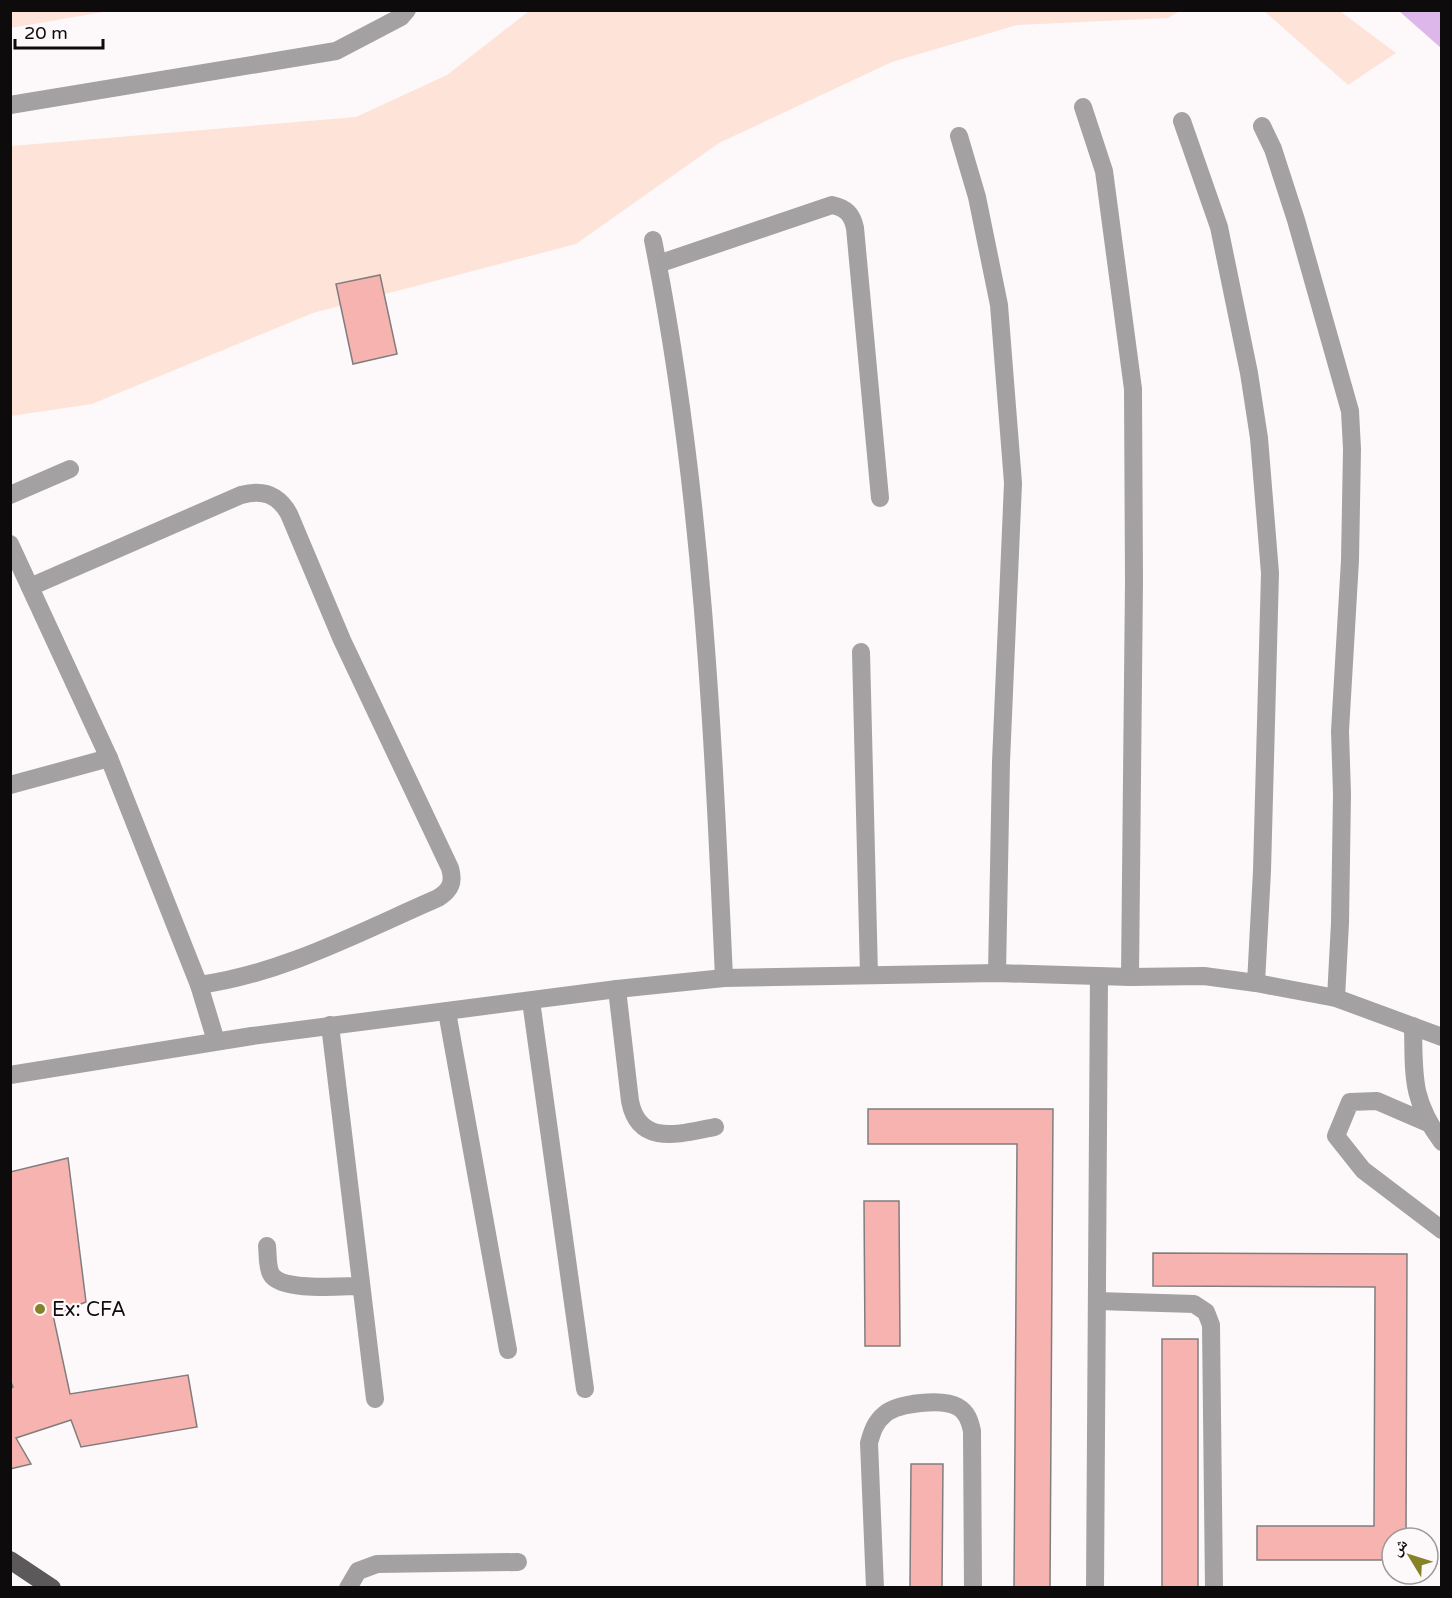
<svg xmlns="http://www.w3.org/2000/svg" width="1452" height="1598" viewBox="0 0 1452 1598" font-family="'Varela Round','Noto Naskh Arabic',sans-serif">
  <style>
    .green { fill: #fee3d9 }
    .water { fill: #ddb7e9 }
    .building { fill: #f7b3b0; stroke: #817d7d; stroke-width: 1.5 }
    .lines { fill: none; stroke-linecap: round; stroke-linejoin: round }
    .minor { stroke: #a3a1a2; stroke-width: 18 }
    .major { stroke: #5c595b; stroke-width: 18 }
    .poi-dot { fill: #87822a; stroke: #fdf9fa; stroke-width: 2 }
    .labels { text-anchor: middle; stroke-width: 4.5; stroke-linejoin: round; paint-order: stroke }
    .poi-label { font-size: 20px; fill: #0d0b0b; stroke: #fdf9fa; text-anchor: start }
  </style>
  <rect width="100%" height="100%" fill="#fdf9fa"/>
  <g class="green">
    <path d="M11 10H109V11L11 28Z"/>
    <path d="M529 11H1180L1168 18 1017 25 892 62 719 143 576 244 313 313 92 404 11 416V146L356 117 447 75Z"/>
    <path d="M1264 11H1340L1396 53 1348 85Z"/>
  </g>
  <path class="water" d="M1399 11H1441V48Z"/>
  <g class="building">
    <path d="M380 275 397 354 353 364 336 284Z"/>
    <path d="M868 1109H1053L1050 1588H1014L1017 1144H868Z"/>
    <path d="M68 1158 86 1302 53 1315 70 1394 188 1375 197 1427 81 1447 71 1420 16 1438 31 1464 10 1469V1389L13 1387 10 1380V1172Z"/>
    <path d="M864 1201H899L900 1346H865Z"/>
    <path d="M1153 1253 1407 1254 1406 1538H1392V1560H1257V1526H1374L1375 1287 1153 1286Z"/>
    <rect x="1162" y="1339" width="36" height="249"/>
    <path d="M911 1464H943L942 1588H910Z"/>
  </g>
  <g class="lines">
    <g class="minor">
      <path d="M10 105 336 51 401 17 407 10"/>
      <path d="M1083 107 1104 171 1133 389 1134 581 1130 977"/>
      <path d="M1182 121 1219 227 1249 373 1259 438 1270 573 1262 871 1256 983"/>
      <path d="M1262 126 1273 149 1296 220 1350 411 1352 449 1350 560 1340 731 1342 794 1340 923 1336 998"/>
      <path d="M959 136 977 197 999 305 1013 483 1001 762 997 973"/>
      <path d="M653 240C702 483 713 731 724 978"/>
      <path d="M658 264 832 205C846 208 852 214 855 228L880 498"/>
      <path d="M10 495 70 469"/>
      <path d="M10 544 109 758 199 985 216 1041"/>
      <path d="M30 587 241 495C263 489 278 494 289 514L342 640 450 868C454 882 451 890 438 898 362 931 282 974 199 985"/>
      <path d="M861 652 869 974"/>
      <path d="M10 785 109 758"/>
      <path d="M617 989 630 1101C639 1148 682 1133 715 1127"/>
      <path d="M531 1001 585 1389"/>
      <path d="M447 1012 508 1350"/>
      <path d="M330 1025 375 1399"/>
      <path d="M1413 1026C1414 1076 1411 1100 1442 1142"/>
      <path d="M10 1075 252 1036 617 989 724 978 997 973 1130 977 1204 976 1256 983 1336 998 1442 1037"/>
      <path d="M1428 1123 1377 1101 1350 1102 1336 1136 1363 1170 1442 1230"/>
      <path d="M267 1246C268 1254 267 1267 271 1274 281 1292 342 1286 361 1286"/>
      <path d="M1097 1301 1194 1304 1206 1312 1211 1325 1214 1588"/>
      <path d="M348 1588 358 1571 377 1564 518 1562"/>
      <path d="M875 1588 869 1443C872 1432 875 1422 885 1414 898 1403 943 1398 958 1407 967 1412 970 1421 972 1431L973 1588"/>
      <path d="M1095 1588 1099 976"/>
    </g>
    <path class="major" d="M10 1560 52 1588"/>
  </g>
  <circle class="poi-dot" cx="40" cy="1309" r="6"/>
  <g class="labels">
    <g class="poi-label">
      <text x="52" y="1316">Ex: CFA</text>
    </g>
  </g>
  <rect width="1452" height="1598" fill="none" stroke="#0d0b0b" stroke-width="24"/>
  <g transform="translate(1410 1556) rotate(308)"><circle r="28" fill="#fdf9fa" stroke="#9d9a9a" stroke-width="1.5"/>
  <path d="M0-4.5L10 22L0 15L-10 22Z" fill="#87822a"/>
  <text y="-9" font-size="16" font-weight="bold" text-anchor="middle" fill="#0d0b0b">ش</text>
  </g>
  <path d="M15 39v9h88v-9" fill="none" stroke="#0d0b0b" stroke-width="3"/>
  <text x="24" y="39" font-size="18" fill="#0d0b0b" stroke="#fdf9fa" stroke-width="4.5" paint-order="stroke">20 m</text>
</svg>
